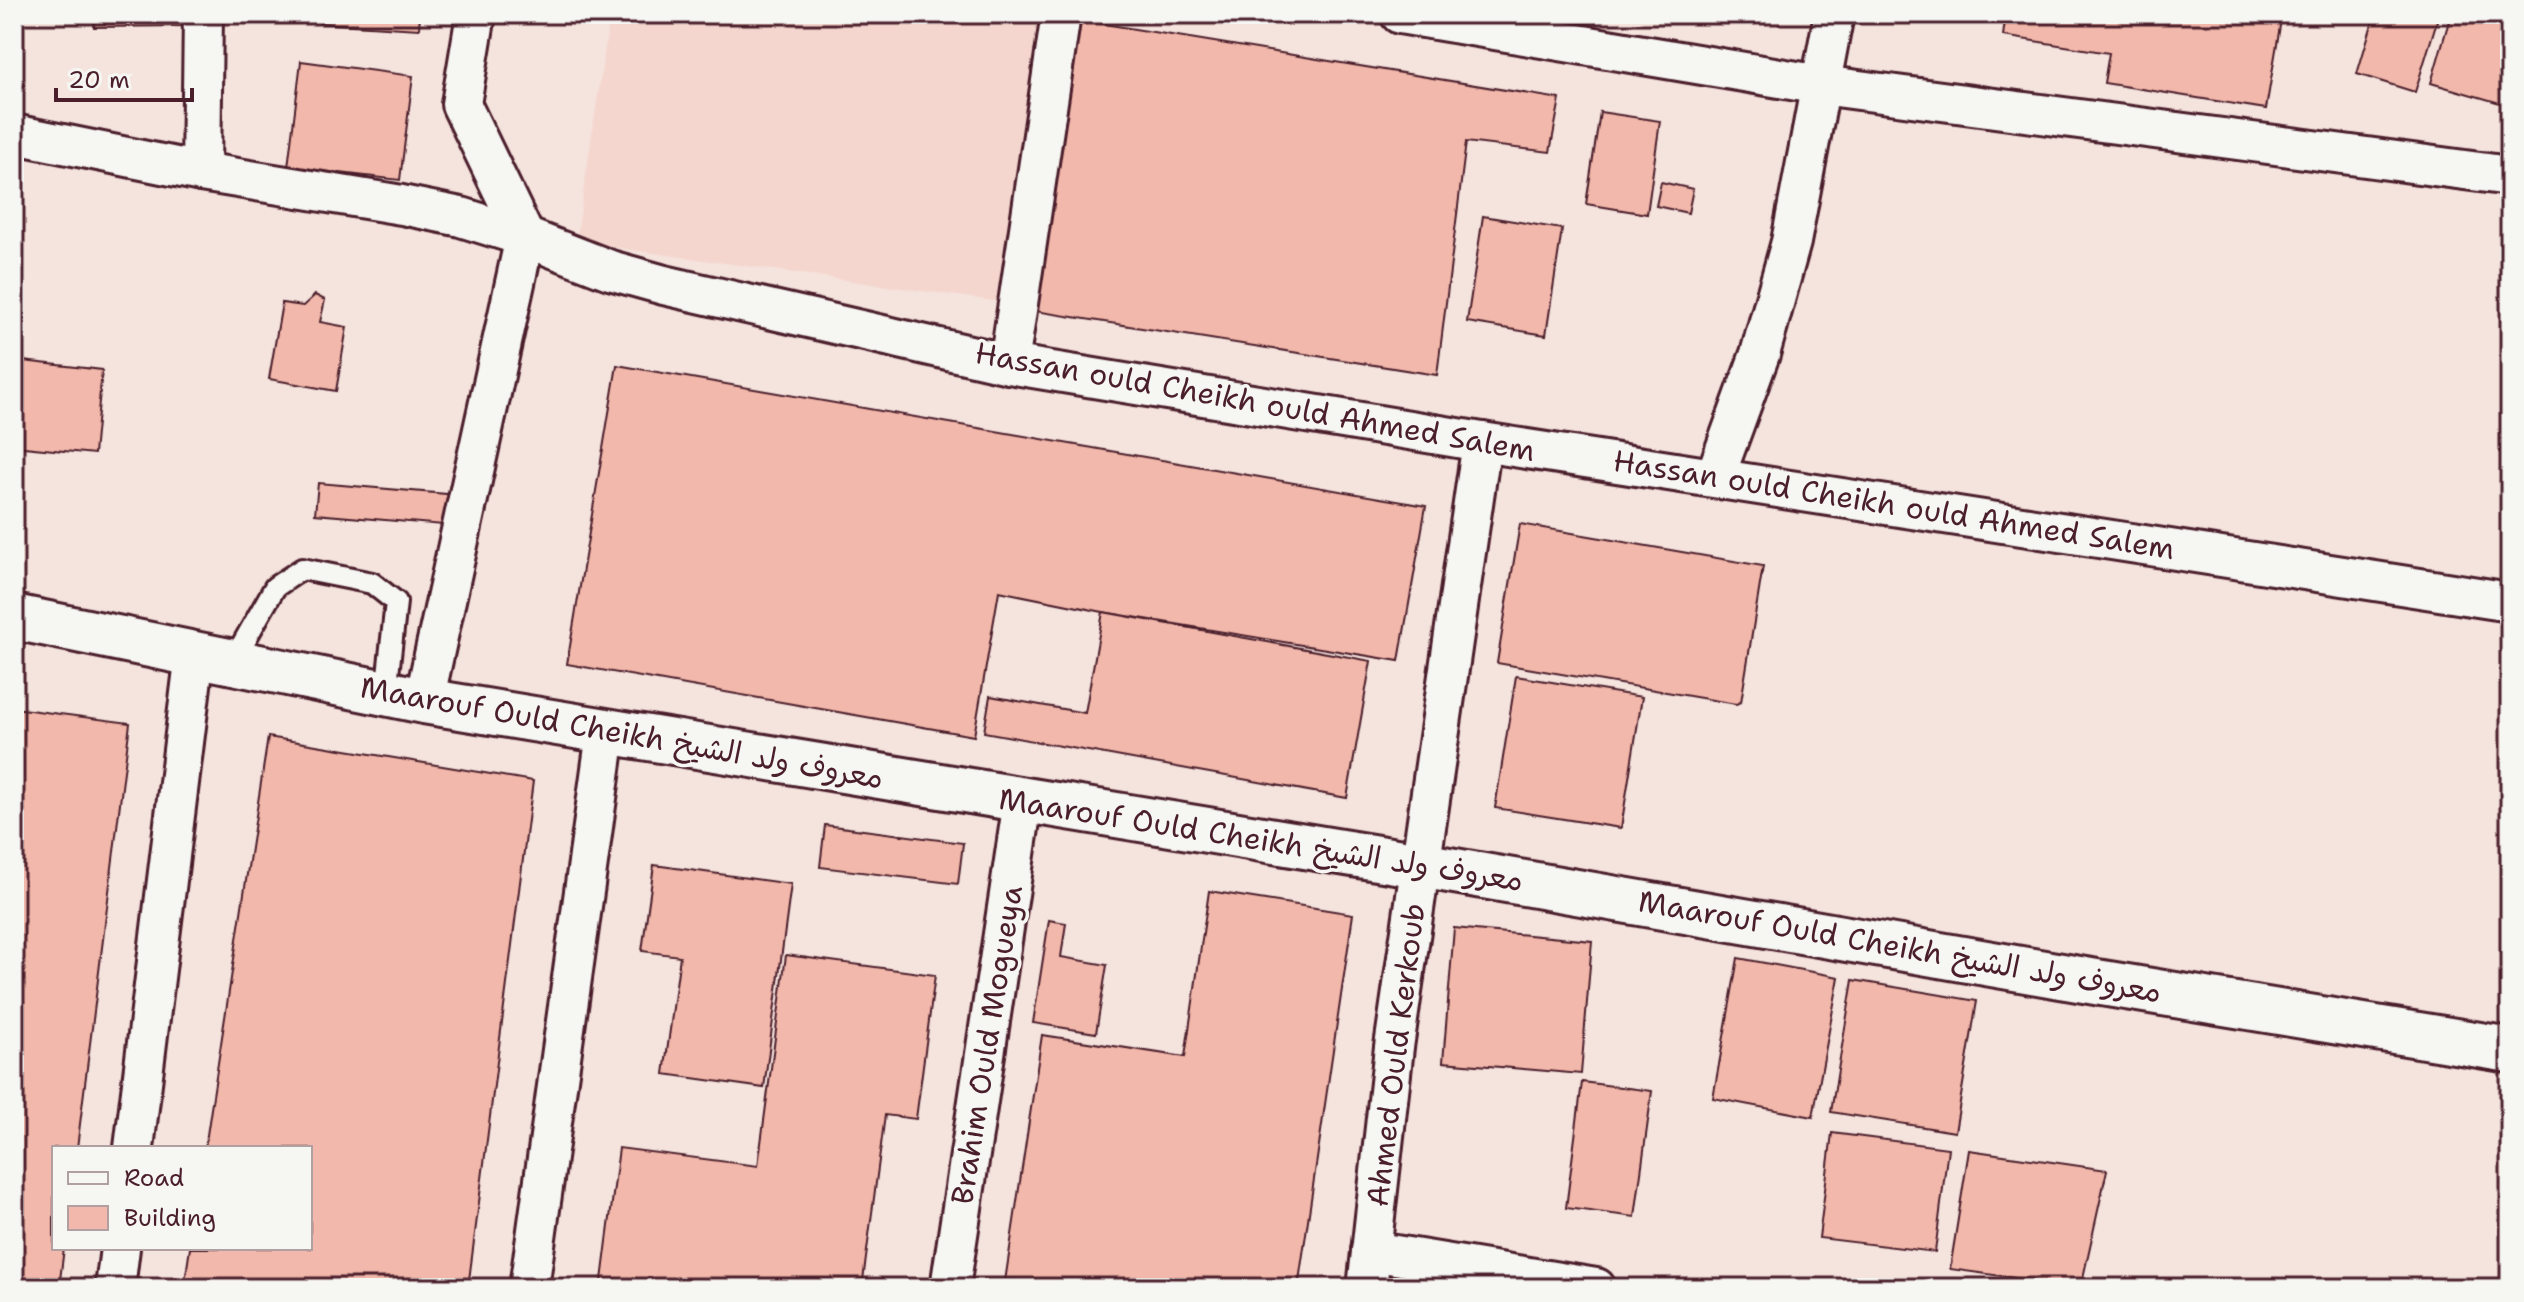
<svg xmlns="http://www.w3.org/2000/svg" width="2524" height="1302" viewBox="0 0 2524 1302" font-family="'Shantell Sans','Playpen Sans Arabic',sans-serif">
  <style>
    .built { fill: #f4d6ce }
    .building { fill: #f2b8ab; stroke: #4a1f2b; stroke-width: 2 }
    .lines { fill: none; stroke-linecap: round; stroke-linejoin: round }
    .service-casing { stroke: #4a1f2b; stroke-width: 26 }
    .minor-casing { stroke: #4a1f2b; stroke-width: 44 }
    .tertiary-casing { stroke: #4a1f2b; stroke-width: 50 }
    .service { stroke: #f6f6f2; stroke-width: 20 }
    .minor { stroke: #f6f6f2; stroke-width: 38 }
    .tertiary { stroke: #f6f6f2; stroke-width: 44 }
    .labels { text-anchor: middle; stroke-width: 7; stroke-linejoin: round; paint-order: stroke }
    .street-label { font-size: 30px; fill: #4a1f2b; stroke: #f6f6f2 }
  </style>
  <rect width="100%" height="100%" fill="#f5e3dd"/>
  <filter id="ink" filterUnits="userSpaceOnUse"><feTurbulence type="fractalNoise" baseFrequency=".0125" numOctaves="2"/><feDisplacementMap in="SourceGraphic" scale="16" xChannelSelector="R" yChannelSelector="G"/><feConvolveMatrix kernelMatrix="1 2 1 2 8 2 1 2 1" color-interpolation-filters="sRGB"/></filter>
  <g filter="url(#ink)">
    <path class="built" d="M610 14H1040L1001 302 576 242Z"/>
    <g class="building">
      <path d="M95 14H188V26L94 27Z"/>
      <path d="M320 14H420L419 29 319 23Z"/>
      <path d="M2006 14H2282L2266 109 2104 83 2109 53 2003 36Z"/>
      <path d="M2375 14H2439L2415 92 2357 74Z"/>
      <path d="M2451 14H2510V106L2431 83Z"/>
      <path d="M1074 19 1560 99 1550 152 1466 142 1437 375 1035 311Z"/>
      <path d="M301 61 413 76 400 180 288 167Z"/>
      <path d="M1600 112 1660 121 1647 214 1586 204Z"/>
      <path d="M1661 182 1693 189 1688 213 1656 206Z"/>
      <path d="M1483 216 1562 229 1546 335 1467 322Z"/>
      <path d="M315 295 325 300 320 322 347 327 336 391 269 379 282 303 303 306Z"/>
      <path d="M14 360 102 370 94 454 14 446Z"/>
      <path d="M617 365 1426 506 1399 661 1103 612 999 591 974 736 567 664Z"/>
      <path d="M318 483 458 495 455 526 315 514Z"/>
      <path d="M1520 524 1763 566 1741 702 1736 704 1497 663Z"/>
      <path d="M1103 612 1371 661 1347 798 984 732 990 696 1085 713Z"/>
      <path d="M1516 676 1642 697 1621 828 1495 808Z"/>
      <path d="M14 708 130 723 77 1148H54V1248H64L59 1288H14Z"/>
      <path d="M268 737 533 781 468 1288H184L190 1248H310V1148H205Z"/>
      <path d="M825 825 963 843 958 884 820 867Z"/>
      <path d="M654 865 791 884 764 1088 664 1074 680 956 642 951Z"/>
      <path d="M1209 891 1353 914 1298 1288H1004L1042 1035 1185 1057Z"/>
      <path d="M1049 920 1066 923 1061 957 1107 965 1096 1033 1033 1023Z"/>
      <path d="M1454 928 1592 941 1581 1074 1443 1062Z"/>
      <path d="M786 955 935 975 916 1119 885 1115 862 1288H601L619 1148 758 1166Z"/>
      <path d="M1738 958 1839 977 1813 1117 1713 1098Z"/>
      <path d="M1853 980 1977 1001 1955 1132 1831 1112Z"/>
      <path d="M1582 1082 1652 1091 1635 1217 1566 1208Z"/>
      <path d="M1832 1133 1948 1148 1935 1252 1819 1238Z"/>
      <path d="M1969 1150 2107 1170 2081 1287 1950 1269Z"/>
    </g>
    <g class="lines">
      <defs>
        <path id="service" d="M233 661 275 587 302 569 372 583 396 602 386 693"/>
        <g id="minor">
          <path d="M1400 14 1821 85 2510 176"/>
          <path d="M14 134 201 172 402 205 461 217 525 237 610 270 664 285 1009 364 1482 442 2510 602"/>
          <path d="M201 172 203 14"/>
          <path d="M1009 364 1061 14"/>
          <path d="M1715 477 1760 354 1791 242 1834 14"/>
          <path d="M424 701 525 237 461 104 476 14"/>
          <path d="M134 1148 195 653"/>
          <path d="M1371 1251 1596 1288"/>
          <path d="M115 1288 120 1248"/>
          <path d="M529 1288 606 733"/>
          <path d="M950 1288 1023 801"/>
          <path d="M1367 1288 1394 1047 1482 442"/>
        </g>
        <path id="tertiary" d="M14 617 424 701 1420 865 2096 982 2510 1050"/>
      </defs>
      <use href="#service" class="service-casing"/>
      <use href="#minor" class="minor-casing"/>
      <use href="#tertiary" class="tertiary-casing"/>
      <use href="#service" class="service"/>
      <use href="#minor" class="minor"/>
      <use href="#tertiary" class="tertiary"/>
    </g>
  </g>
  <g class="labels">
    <g class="street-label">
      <text transform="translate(1255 402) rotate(10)" y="10">Hassan ould Cheikh ould Ahmed Salem</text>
      <text transform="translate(1894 505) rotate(9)" y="10">Hassan ould Cheikh ould Ahmed Salem</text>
      <text transform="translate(622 733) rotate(10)" y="10">Maarouf Ould Cheikh معروف ولد الشيخ</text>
      <text transform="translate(1261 840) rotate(9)" y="10">Maarouf Ould Cheikh معروف ولد الشيخ</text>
      <text transform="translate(1900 947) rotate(10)" y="10">Maarouf Ould Cheikh معروف ولد الشيخ</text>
      <text transform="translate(987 1045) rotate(-81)" y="10">Brahim Ould Mogueya</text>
      <text transform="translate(1396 1055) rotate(-83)" y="10">Ahmed Ould Kerkoub</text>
    </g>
  </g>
  <rect width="2524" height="1302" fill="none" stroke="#f6f6f2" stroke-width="48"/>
  <rect x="24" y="24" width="2476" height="1254" fill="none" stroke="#4a1f2b" stroke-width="3" filter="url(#ink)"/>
  <rect x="52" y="1146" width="260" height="104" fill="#f6f6f2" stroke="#b1a0a2" stroke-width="2"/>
  <rect x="68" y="1172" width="40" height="12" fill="#f6f6f2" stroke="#b1a0a2" stroke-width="2"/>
  <text x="124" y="1186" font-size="24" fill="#4a1f2b">Road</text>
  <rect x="68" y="1206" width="40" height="24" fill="#f2b8ab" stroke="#b1a0a2" stroke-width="2"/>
  <text x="124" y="1226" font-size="24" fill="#4a1f2b">Building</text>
  <path d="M56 88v12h136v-12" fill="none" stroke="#4a1f2b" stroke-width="4"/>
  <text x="68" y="88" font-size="24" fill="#4a1f2b" stroke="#f6f6f2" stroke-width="6" paint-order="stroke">20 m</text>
</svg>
